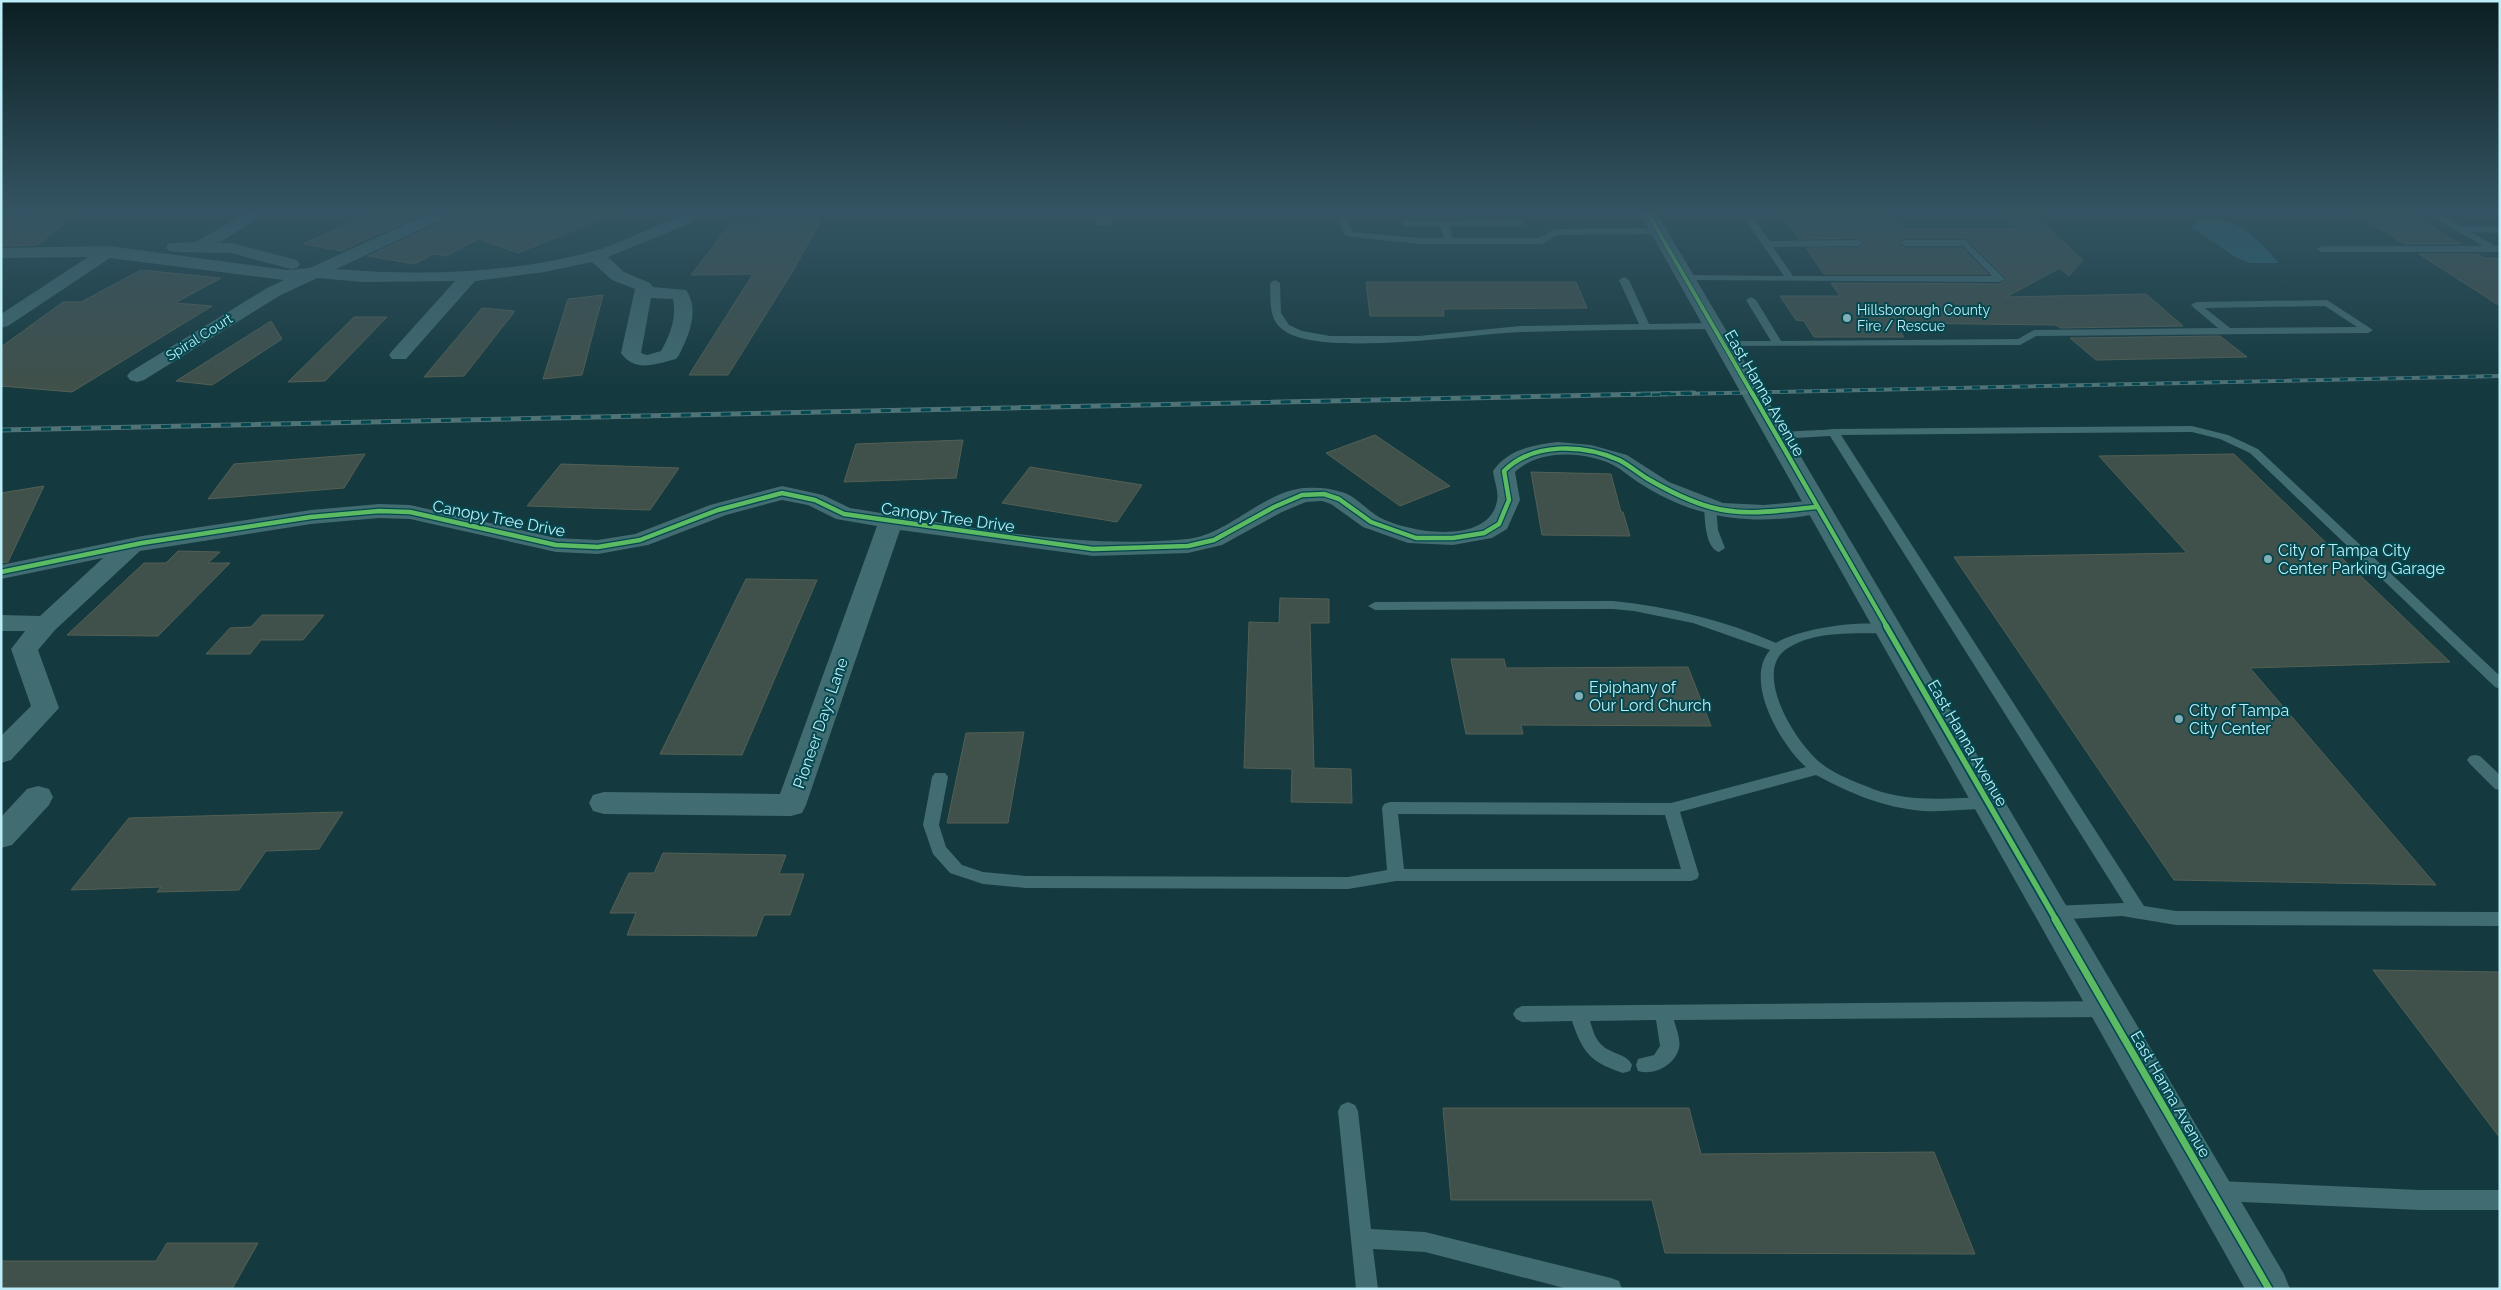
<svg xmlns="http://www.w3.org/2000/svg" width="2501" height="1290" viewBox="0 0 2501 1290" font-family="Raleway,sans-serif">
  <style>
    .water { fill: #226671 }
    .building { fill: #40504a; stroke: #546054 }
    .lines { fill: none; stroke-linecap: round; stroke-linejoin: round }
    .service { fill: #416c72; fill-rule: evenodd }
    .minor { fill: #416c72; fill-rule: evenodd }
    .tertiary { fill: #416c72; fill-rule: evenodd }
    .rail-far1-casing { stroke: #507378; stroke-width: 4 }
    .rail-casing { stroke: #507378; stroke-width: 5 }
    .rail-far1 { stroke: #03474f; stroke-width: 2.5; stroke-dasharray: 8; stroke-linecap: butt }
    .rail { stroke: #03474f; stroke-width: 3; stroke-dasharray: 10; stroke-linecap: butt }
    .cycleway-far3-casing { stroke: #03474f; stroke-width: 5.5 }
    .cycleway-far2-casing { stroke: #03474f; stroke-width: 7 }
    .cycleway-far1-casing { stroke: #03474f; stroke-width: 9 }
    .cycleway-casing { stroke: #03474f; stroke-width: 10 }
    .cycleway-far3 { stroke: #5cba63; stroke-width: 4 }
    .cycleway-far2 { stroke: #5cba63; stroke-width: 4.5 }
    .cycleway-far1 { stroke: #5cba63; stroke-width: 5.5 }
    .cycleway { stroke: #5cba63; stroke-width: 7 }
    .poi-dot { fill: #82aeb6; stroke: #03474f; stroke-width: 2 }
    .labels { text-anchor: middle; stroke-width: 4; stroke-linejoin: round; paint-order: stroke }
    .far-poi-label { font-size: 14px; fill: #bdedf6; stroke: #03474f; text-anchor: start }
    .far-street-label { font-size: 14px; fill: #bdedf6; stroke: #03474f }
    .street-label { font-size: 16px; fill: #bdedf6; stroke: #03474f }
    .poi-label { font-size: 16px; fill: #bdedf6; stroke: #03474f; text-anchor: start }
  </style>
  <rect width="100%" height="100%" fill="#14393e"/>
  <path class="water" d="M2200 218C2239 218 2254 235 2279 263H2250L2235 257 2192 227Z"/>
  <g class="building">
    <path d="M377 210H431L341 251 303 244Z"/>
    <path d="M460 210H621V211L518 253 478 239 447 256 434 254 414 264 368 256 457 215Z"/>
    <path d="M1778 210H1874L1880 218H1894L1903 228H2017L1997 210H2029L2083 260 2069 276 2060 268 2006 297 2146 294 2183 326 2060 328 2056 325 1894 323 1904 337H1814L1804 321 1796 320 1780 296H1840L1831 283 2000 284 2007 279 1965 238H1904L1898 243 1904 248H1962L1988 274H1824L1806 248H1859L1864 244V242L1859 238 1799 239Z"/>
    <path d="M2350 210H2405L2461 244H2404Z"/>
    <path d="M81 211 37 245 1 246V218Z"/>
    <path d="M821 220 791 274 728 375H689L753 274 691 275 732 221Z"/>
    <path d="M2419 254H2477L2484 258H2500V306Z"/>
    <path d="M141 270 221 278 175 303 212 306 72 392 1 386V347L63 302H81Z"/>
    <path d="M1366 282H1576L1587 308 1443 309 1444 316H1370Z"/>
    <path d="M603 295 582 375 543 379 568 299Z"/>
    <path d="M482 308 515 311 464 376 424 377Z"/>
    <path d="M354 317H387L325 381 288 382Z"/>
    <path d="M271 321 282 339 212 385 176 381Z"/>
    <path d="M2220 336 2247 357 2096 360 2070 338Z"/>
    <path d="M1375 435 1450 486 1400 506 1326 453Z"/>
    <path d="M963 440 956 478 844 482 856 444Z"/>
    <path d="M365 454 344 488 208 499 234 464Z"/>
    <path d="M2234 454 2450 662 2250 668 2436 885 2174 880 1954 557 2187 553 2099 456Z"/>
    <path d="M561 464 679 468 650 510 527 506Z"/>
    <path d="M1030 467 1142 485 1117 522 1002 503Z"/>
    <path d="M1531 472 1611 474 1621 512H1623L1630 536 1542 535Z"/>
    <path d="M44 486 8 562 1 563V493Z"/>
    <path d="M178 551 220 552 208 563H230L158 636 67 635 144 563H166Z"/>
    <path d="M746 579 817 580 742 755 660 754Z"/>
    <path d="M1280 598 1329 599V623H1310L1314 768 1351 769 1352 803 1291 802 1292 769 1244 768 1249 622 1279 623Z"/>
    <path d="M262 615H324L303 640H261L250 654H206L230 628 251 627Z"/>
    <path d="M1451 659H1504L1506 668 1688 667 1711 726 1521 725 1523 734H1466Z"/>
    <path d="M1024 732 1008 823H947L966 733Z"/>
    <path d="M343 812 319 849 266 851 239 890 157 892 161 887 71 890 129 818Z"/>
    <path d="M663 853 786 855 779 874H804L790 915H764L756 936 627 935 636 913H610L629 873H654Z"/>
    <path d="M2373 970 2500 972V1138Z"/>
    <path d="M1443 1108H1689L1701 1154 1934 1152 1975 1254 1665 1253 1652 1200H1451Z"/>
    <path d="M167 1243H258L232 1289H1V1261H156Z"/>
  </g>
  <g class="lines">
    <g class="service">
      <path d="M1739 210H1747L1770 241 1859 240 1863 243 1859 246 1773 247 1793 276H1992L1963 246H1904L1900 243 1904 240H1965L2005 279 2000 282 1682 280V276L1685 275 1784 276Z"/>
      <path d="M2428 210H2438L2437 212 2462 226 2500 227V233L2471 232 2495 246H2500V252H2321L2317 249 2321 246H2483L2428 214Z"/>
      <path d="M1342 213 1346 216 1352 232 1419 238H1444L1440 226H1406L1402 223 1403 221 1520 220 1524 223 1520 226H1449L1453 238H1540L1555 229 1658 228 1662 231 1658 234 1557 235 1542 244H1419L1345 236 1338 216Z"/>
      <path d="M1624 277 1629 280 1649 324 1713 323 1718 326 1713 329C1650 330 1586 330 1523 332 1475 333 1317 359 1282 329 1268 318 1271 299 1270 283L1275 280 1280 283 1281 313 1289 325 1302 331 1330 336H1419L1520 326 1639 324 1619 280Z"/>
      <path d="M1751 297 1756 300 1781 341 2018 339 2034 330 2218 328 2193 307 2191 305 2196 302 2327 300 2373 330 2368 333 2036 336 2020 345 1719 346 1718 344 1723 341H1771L1746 300ZM2325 306 2357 327 2230 328 2205 308Z"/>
      <path d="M2192 426 2228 435 2258 449 2500 676V689L2495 687 2250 453 2220 439 2192 432 1841 435 2144 906 2176 911 2500 912V926L2176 925 2122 916 2052 920 2046 918 2043 913 2046 908 2052 906 2124 903 1830 436 1776 439 1770 436C1777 430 1820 431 1833 429Z"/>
      <path d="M1710 503 1716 507 1718 530 1725 548 1719 552C1705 548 1705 519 1704 507Z"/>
      <path d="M1613 601C1670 607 1724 620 1776 643 1801 628 1865 619 1893 626L1895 629 1893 632 1888 633C1856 634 1816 630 1788 648 1750 671 1797 745 1822 764 1836 775 1856 782 1873 789 1911 803 1949 798 1989 797L1995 799 1997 803 1995 807 1989 809C1967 809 1945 812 1923 811 1885 808 1849 793 1816 775L1680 812 1699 875 1697 879 1691 881H1396L1348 889 1026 888 983 884 950 873 933 854 923 825 932 777 935 773H945L948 777 939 825 946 847 962 865 983 872 1026 876 1348 877 1387 870 1382 808 1384 804 1390 802 1671 803 1806 767C1781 745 1743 681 1770 650L1693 623 1634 611 1613 609 1375 610 1368 606 1375 602ZM1398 814 1665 815 1681 869H1404Z"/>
      <path d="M2475 755 2480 756 2500 775V790L2495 789 2470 764 2467 760 2470 756Z"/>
      <path d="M2107 1001 2113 1004 2116 1009 2113 1014 2107 1017 1674 1020C1676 1028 1681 1040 1679 1048 1675 1065 1654 1076 1638 1071L1636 1065 1638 1059 1654 1055 1660 1046 1656 1020 1590 1021C1593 1030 1595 1040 1603 1046 1612 1054 1627 1054 1632 1065L1630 1071 1623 1073C1591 1062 1583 1054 1572 1021L1522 1022 1516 1019 1513 1014 1516 1009 1522 1006Z"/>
      <path d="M1348 1102 1355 1105 1358 1111 1371 1229 1425 1232 1611 1278 1619 1281 1622 1289H1568L1425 1252 1373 1249 1378 1289H1356L1338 1111 1341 1105Z"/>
      <path d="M2218 1181 2420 1190H2500V1210H2420L2218 1201 2211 1198 2208 1191 2211 1184Z"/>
    </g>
    <g class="minor">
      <path d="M250 210H270L219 243H232L297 260 300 264 297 268 291 269 231 253 175 252 169 251 166 247 169 243 196 242Z"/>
      <path d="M436 210H458L456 213 336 269C419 276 509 274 590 252 620 244 649 228 678 217L688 210H708L690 223 608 257 624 272 650 283 653 287 686 290C700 310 689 335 679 355L676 359C656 364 635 373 621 353L635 289 612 280 592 262 544 272 475 281 406 359H392L389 355 392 351 455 281 363 282 317 278 279 296 144 380 137 382 130 380 127 376 130 372 267 288 284 280 110 258 8 326 1 328V314L88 257 1 258V248L109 246 287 270 310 268ZM651 298 673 299C677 317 670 335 661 351L647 355 641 353Z"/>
      <path d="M1098 210H1114L1110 225H1098L1096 222Z"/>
      <path d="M1558 442 1591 445 1627 455 1669 482 1723 503 1764 505 1817 500 1825 502 1829 507 1825 512C1787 521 1742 523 1704 512 1682 507 1660 496 1641 484 1631 478 1623 470 1613 465 1584 451 1539 449 1515 472L1520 500 1507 529 1492 538 1453 545 1408 543 1363 527 1331 504 1322 501 1306 502 1282 512 1222 545 1188 553 1093 556 900 530 806 805 802 813 791 816 604 814 593 811 589 803 593 795 604 792 780 794 877 526 836 519 808 505 782 500 726 515 648 545 598 554 556 552 410 519 379 518 311 524 140 551 55 630 38 650 59 708 11 760 1 763V736L31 706 11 649 25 631H1V615L40 616 103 558 1 579V565L142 536 311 510 379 504 410 505 556 538 598 540 635 534 710 505 782 486 823 495 850 508C958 525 1078 550 1187 539 1228 535 1262 492 1304 488 1319 487 1331 488 1345 493 1357 498 1367 510 1379 517 1408 533 1489 546 1497 501 1499 492 1494 480 1493 471 1508 449 1533 445 1558 442Z"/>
      <path d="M38 786 49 789 53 797 49 805 12 845 1 848V817L27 789Z"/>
    </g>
    <path class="tertiary" d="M1638 210H1655L2284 1274 2290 1289H2245Z"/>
    <defs>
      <path id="rail-far1" d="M1636 395 2500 376"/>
      <path id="rail" d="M1 430 1694 393"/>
    </defs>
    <use href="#rail-far1" class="rail-far1-casing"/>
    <use href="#rail" class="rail-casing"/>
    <use href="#rail-far1" class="rail-far1"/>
    <use href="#rail" class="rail"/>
    <defs>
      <path id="cycleway-far3" d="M1646 210 1753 395"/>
      <g id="cycleway-far2">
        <path d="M1752 393 1887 627"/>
        <path d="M1 572 142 543 311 517 379 511 410 512 556 545 598 547 640 540 718 510 782 493 815 500 844 514 1093 549 1188 546 1214 540 1274 507 1302 495 1324 494 1339 499 1371 522 1416 538H1453L1484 533 1499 524 1509 500 1504 471C1533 442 1583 444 1619 460 1629 465 1638 473 1648 479 1667 490 1689 501 1710 507 1745 517 1782 510 1817 507"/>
      </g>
      <path id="cycleway-far1" d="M1886 626 2056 920"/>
      <path id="cycleway" d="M2055 919 2269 1289"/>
    </defs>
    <use href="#cycleway-far3" class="cycleway-far3-casing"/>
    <use href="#cycleway-far2" class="cycleway-far2-casing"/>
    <use href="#cycleway-far1" class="cycleway-far1-casing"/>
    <use href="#cycleway" class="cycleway-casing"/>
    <use href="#cycleway-far3" class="cycleway-far3"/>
    <use href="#cycleway-far2" class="cycleway-far2"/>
    <use href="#cycleway-far1" class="cycleway-far1"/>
    <use href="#cycleway" class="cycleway"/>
  </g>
  <linearGradient id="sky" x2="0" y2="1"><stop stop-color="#0b1f22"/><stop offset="0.54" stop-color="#345463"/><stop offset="1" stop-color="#345463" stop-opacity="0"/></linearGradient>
  <rect width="2501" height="391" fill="url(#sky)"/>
  <g class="poi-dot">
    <circle cx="1847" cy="318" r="5"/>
    <circle cx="2268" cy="559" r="5"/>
    <circle cx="1579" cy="696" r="5"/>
    <circle cx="2179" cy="719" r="5"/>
  </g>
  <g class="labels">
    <g class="far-poi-label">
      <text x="1857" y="315">Hillsborough County<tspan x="1857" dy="16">Fire / Rescue</tspan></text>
    </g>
    <g class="far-street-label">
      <text transform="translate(199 337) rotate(-32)" y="5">Spiral Court</text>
    </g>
    <g class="street-label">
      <text transform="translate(1765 393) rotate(60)" y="6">East Hanna Avenue</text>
      <text transform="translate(948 517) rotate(8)" y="6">Canopy Tree Drive</text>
      <text transform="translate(499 518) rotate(11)" y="6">Canopy Tree Drive</text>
      <text transform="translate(820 723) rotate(-71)" y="6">Pioneer Days Lane</text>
      <text transform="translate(1968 743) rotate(60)" y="6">East Hanna Avenue</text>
      <text transform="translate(2171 1094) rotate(60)" y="6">East Hanna Avenue</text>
    </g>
    <g class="poi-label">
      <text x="2278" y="556">City of Tampa City<tspan x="2278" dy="18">Center Parking Garage</tspan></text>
      <text x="1589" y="693">Epiphany of<tspan x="1589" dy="18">Our Lord Church</tspan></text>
      <text x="2189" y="716">City of Tampa<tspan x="2189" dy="18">City Center</tspan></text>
    </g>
  </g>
  <rect width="2501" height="1290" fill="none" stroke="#bdedf6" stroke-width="5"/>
</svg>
